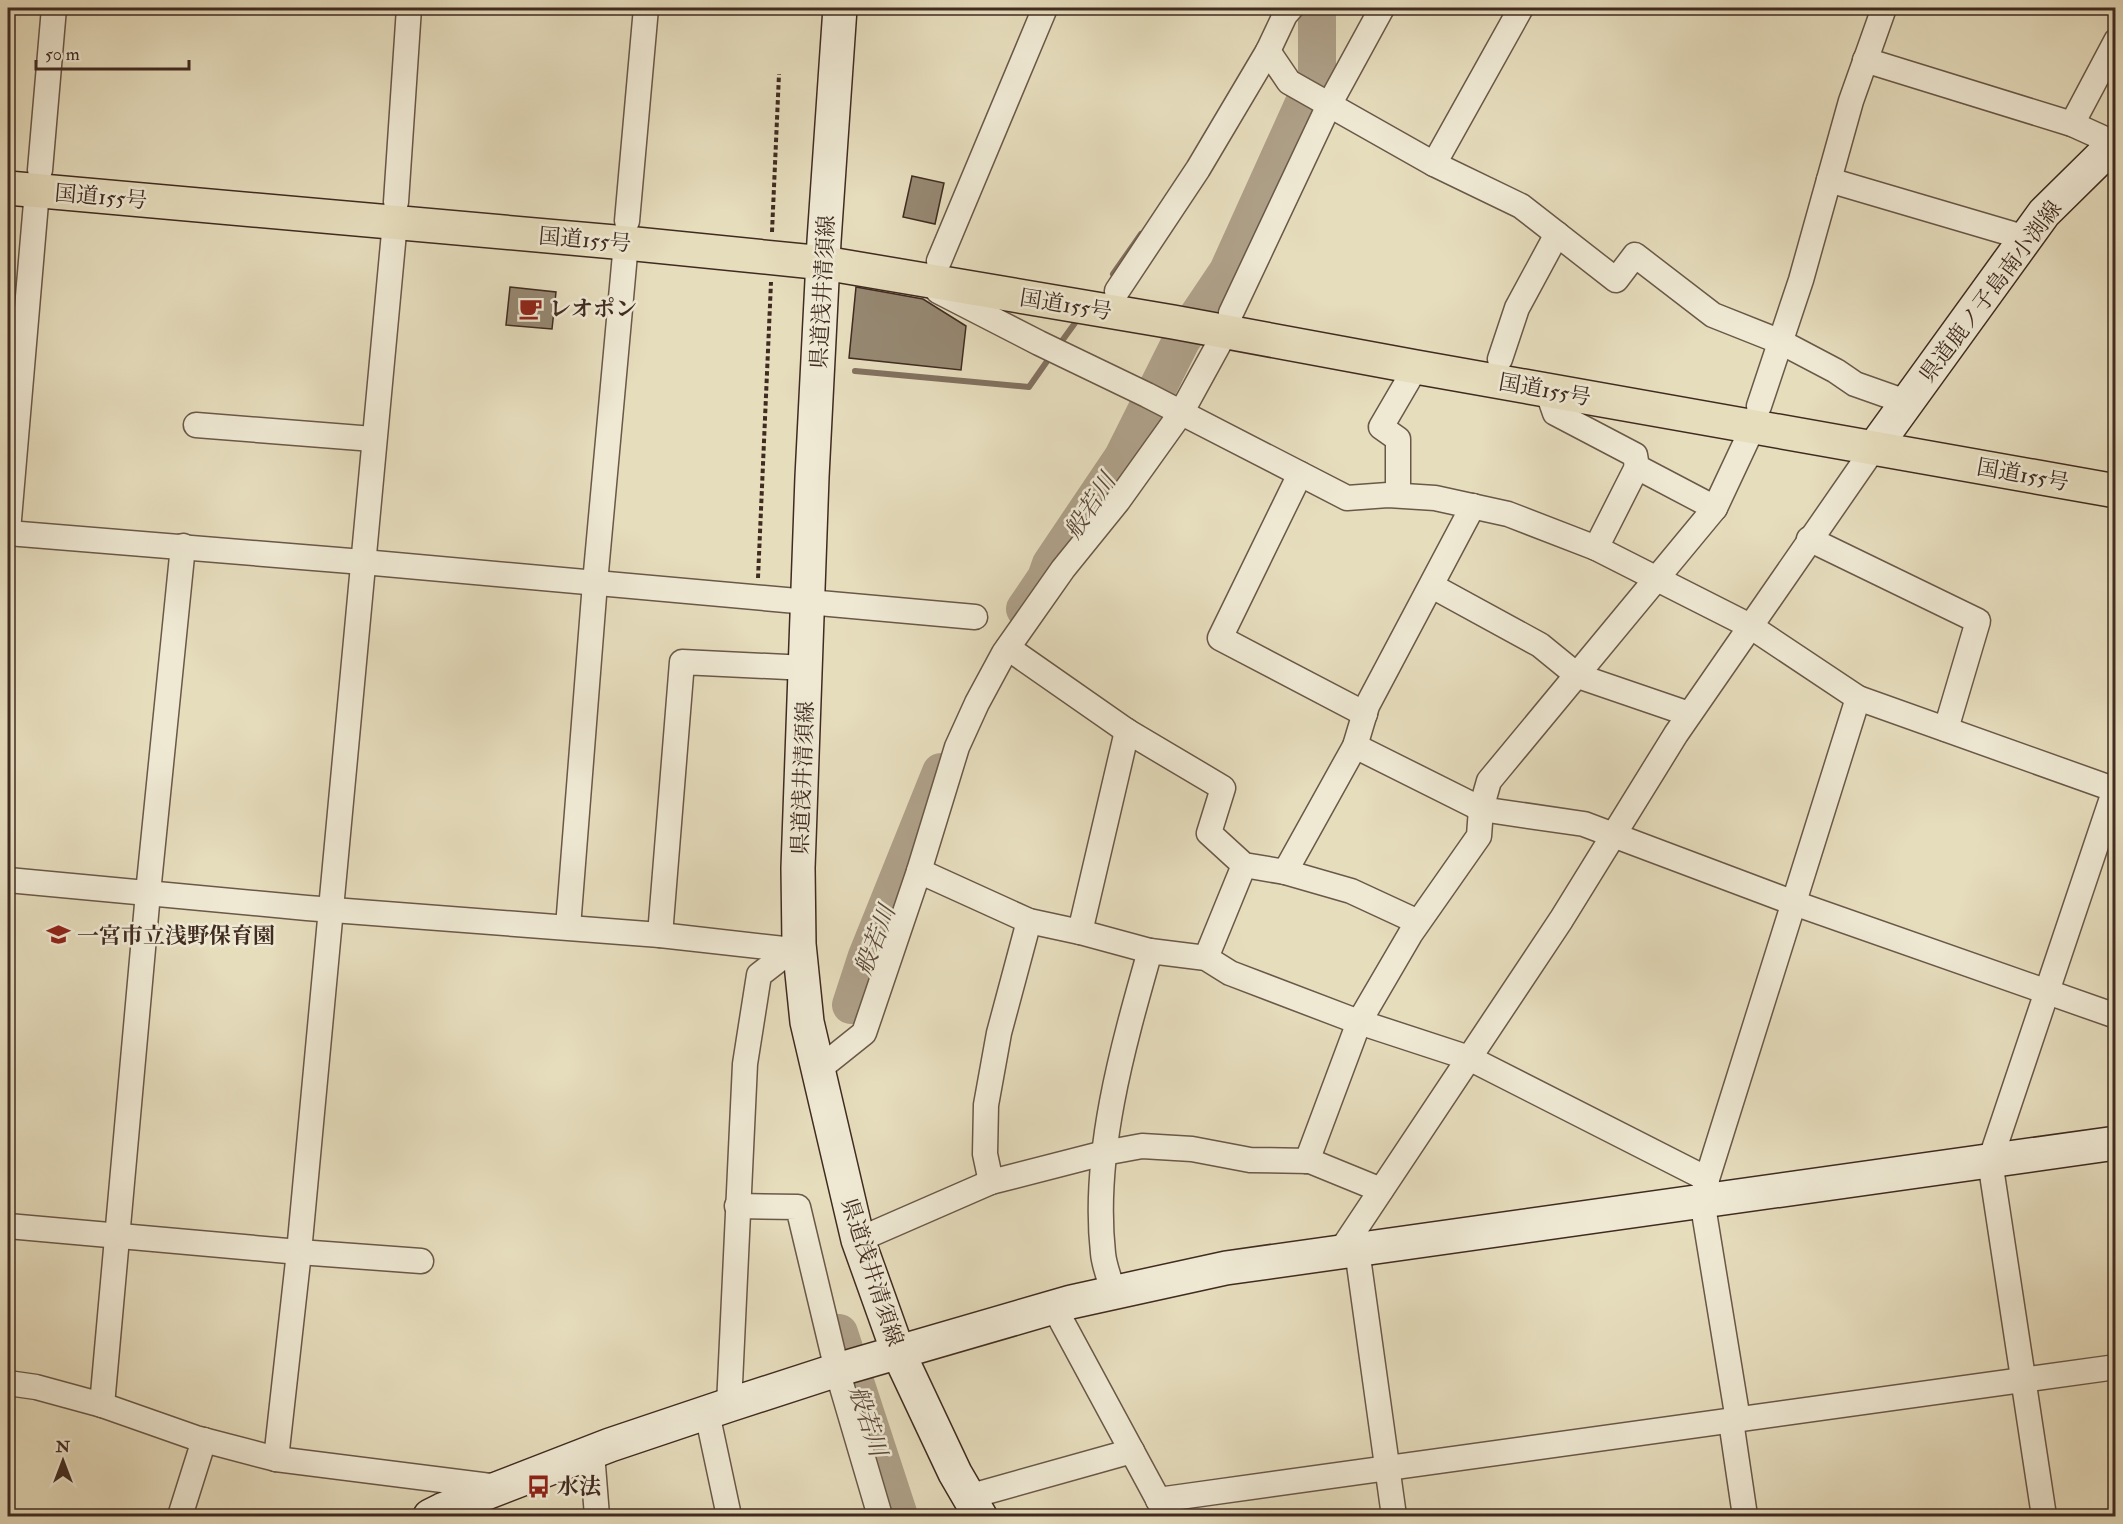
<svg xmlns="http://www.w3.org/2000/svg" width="2123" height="1524" viewBox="0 0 2123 1524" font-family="'IM FELL Double Pica','Noto Serif JP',serif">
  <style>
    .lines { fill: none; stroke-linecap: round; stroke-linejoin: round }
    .stream { stroke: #82715f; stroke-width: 6 }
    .river { stroke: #aea088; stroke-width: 38 }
    .building { fill: #968872; stroke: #402b21; stroke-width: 1.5 }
    .street-casing { stroke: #6a5848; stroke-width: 27 }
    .secondary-casing { stroke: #402b21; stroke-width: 36 }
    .highway-casing { stroke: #402b21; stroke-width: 36 }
    .path { stroke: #402b21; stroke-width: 4; stroke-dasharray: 4.5 3; stroke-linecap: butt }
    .street { stroke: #efe9d4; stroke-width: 24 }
    .secondary { stroke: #efe9d4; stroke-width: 33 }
    .highway { stroke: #e6ddbd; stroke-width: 33 }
    .labels { text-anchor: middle; stroke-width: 5; stroke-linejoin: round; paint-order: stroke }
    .street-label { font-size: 22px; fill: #402b21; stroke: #efe9d4 }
    .poi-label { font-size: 22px; font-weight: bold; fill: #402b21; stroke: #efe9d4; text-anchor: start }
    .water-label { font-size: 24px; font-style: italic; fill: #5c483b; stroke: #efe9d4 }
  </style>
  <rect width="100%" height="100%" fill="#e6ddbd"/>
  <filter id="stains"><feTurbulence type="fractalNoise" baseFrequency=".00333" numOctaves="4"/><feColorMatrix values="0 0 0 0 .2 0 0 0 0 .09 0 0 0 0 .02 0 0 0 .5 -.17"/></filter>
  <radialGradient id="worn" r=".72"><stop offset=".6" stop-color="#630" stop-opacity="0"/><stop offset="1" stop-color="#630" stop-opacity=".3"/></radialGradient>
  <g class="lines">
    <g class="stream">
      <path d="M1113 274 1141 234"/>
      <path d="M1059 345 1075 323"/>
      <path d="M855 371 1029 387 1050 357"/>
    </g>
    <g class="river">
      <path d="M1025 609 1046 578 1051 564 1123 457 1181 341 1228 271 1317 74V8"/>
      <path d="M851 1005 867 956 941 772"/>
      <path d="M839 1333 899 1516"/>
    </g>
  </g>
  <g class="building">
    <path d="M912 176 944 183 935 224 903 217Z"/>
    <path d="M510 287 556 292 552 329 506 325Z"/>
    <path d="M856 287 923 299 966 326 961 370 849 358Z"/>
  </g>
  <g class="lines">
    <defs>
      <g id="street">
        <path d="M1268 51 1289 82 1434 164 1521 206 1616 280 1635 255 1713 315 1781 342 1836 371 1855 384 1906 402"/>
        <path d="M1865 60 2072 124 2114 143"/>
        <path d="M2072 124 2116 41"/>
        <path d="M1434 164 1521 8"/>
        <path d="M40 170 54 8"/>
        <path d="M1829 180 2026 238"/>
        <path d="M396 202 409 8"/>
        <path d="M627 221 646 8"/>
        <path d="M939 261 1045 8"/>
        <path d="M936 286 938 291 1039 343 1147 395 1347 498 1388 495 1435 498 1508 514 1596 548 1750 626 1858 698 2116 790"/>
        <path d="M1117 291 1198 169 1268 51 1285 15 1291 8"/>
        <path d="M1231 313 1329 105 1382 8"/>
        <path d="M1500 359 1517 308 1557 234"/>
        <path d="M1547 390 1555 413 1635 455 1637 467 1715 508"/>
        <path d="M1759 406 1801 280 1851 101 1884 8"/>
        <path d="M196 425 373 439"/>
        <path d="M1300 474 1220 638 1365 714"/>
        <path d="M1398 495V439L1381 427 1416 367"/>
        <path d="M8 531 37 191"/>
        <path d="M8 533 363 562 975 617"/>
        <path d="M1809 539 1978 621 1946 729"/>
        <path d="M1596 548 1637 467"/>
        <path d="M1432 586 1540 645 1578 676 1689 714"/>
        <path d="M1008 648 1127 731 1223 788 1209 833 1244 865 1285 872 1355 746 1367 706 1473 506"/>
        <path d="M1355 746 1481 809 1584 824 1794 903 2116 1016"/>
        <path d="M919 871 1029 921 1080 932 1127 731"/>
        <path d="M1285 872 1351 891 1418 922"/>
        <path d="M8 880 307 908 660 935 793 950"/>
        <path d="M568 927 595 583 626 243"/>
        <path d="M1080 932 1150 951"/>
        <path d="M660 935 682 662 807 668"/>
        <path d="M1206 958 1244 865"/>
        <path d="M819 1069 864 1033 919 871 957 747 977 703 1004 653 1063 569 1118 501 1181 413 1226 331"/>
        <path d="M1307 1161 1359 1022 1411 933 1479 836 1481 809 1489 781 1715 508 1753 427"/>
        <path d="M1707 1179 1858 698"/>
        <path d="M991 1182 985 1154 986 1105 999 1033 1029 921"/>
        <path d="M737 1206 798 1207 837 1370 880 1516"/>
        <path d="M8 1226 299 1252 421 1261"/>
        <path d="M858 1240 991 1182 1104 1153 1142 1146 1192 1149 1250 1160 1310 1161 1381 1190"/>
        <path d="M1357 1250 1394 1516"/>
        <path d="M1340 1252 1561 920 1676 734 1874 448"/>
        <path d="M1114 1293C1110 1280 1104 1266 1103 1253 1092 1154 1123 1046 1150 951L1206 958 1230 973 1356 1021 1469 1058 1707 1179 1702 1200 1738 1420"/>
        <path d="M1054 1307 1167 1516"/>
        <path d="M8 1383 36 1387 102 1405 196 1438 276 1459 498 1487"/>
        <path d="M102 1405 148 893 183 546"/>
        <path d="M729 1405 745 1064 759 975 799 944"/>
        <path d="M707 1413 729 1516"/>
        <path d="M1731 1421 1745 1516"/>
        <path d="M592 1453 597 1516"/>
        <path d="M276 1459 299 1252 395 222"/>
        <path d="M968 1497 1132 1451"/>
        <path d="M1158 1500 2116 1367"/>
        <path d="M180 1516 204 1440"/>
        <path d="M2044 1516 1990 1161 2115 789"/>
      </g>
      <g id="secondary">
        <path d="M840 8 824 241 812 477 798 868 799 944 807 1022 858 1240 898 1352 955 1473 980 1516"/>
        <path d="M1874 448 2044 213 2116 142"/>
        <path d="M430 1516 442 1510 610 1445 729 1405 837 1370 1071 1302 1226 1268 2116 1143"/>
      </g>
      <path id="highway" d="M8 188 626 243 824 263 1173 322 1416 367 2116 491"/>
    </defs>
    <use href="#street" class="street-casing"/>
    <use href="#secondary" class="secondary-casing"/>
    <use href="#highway" class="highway-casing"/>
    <g class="path">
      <path d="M772 232 779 74"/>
      <path d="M758 578 771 282"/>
    </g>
    <use href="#street" class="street"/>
    <use href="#secondary" class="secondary"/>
    <use href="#highway" class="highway"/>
  </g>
  <defs>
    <symbol id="cafe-bare" viewBox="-9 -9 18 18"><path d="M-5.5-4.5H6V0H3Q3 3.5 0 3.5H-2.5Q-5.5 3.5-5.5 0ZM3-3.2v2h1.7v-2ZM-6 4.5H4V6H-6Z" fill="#8f2418" stroke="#efe9d4" stroke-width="2.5" paint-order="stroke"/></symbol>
    <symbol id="school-bare" viewBox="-9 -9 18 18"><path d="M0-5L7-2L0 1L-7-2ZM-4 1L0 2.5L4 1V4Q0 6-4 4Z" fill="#8f2418" stroke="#efe9d4" stroke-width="2.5" paint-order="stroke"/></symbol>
    <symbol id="bus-bare" viewBox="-9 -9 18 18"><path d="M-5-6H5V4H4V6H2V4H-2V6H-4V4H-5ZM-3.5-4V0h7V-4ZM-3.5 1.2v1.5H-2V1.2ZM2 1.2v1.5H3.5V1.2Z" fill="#8f2418" stroke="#efe9d4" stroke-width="2.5" paint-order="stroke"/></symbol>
  </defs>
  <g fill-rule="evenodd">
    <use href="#cafe-bare" x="514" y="292" width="33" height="33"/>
    <use href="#school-bare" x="42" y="918" width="33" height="33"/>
    <use href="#bus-bare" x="522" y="1470" width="33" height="33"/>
  </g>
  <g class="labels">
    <g class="street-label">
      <text transform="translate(101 196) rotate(5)" y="8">国道155号</text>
      <text transform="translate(585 239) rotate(5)" y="8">国道155号</text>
      <text transform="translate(1990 291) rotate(-53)" y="8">県道鹿ノ子島南小渕線</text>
      <text transform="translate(822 292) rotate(-87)" y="8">県道浅井清須線</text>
      <text transform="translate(1066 304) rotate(9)" y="8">国道155号</text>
      <text transform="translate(1545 389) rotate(10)" y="8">国道155号</text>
      <text transform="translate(2023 474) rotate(10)" y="8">国道155号</text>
      <text transform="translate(802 778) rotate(-88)" y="8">県道浅井清須線</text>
      <text transform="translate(873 1272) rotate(72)" y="8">県道浅井清須線</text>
    </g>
    <g class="poi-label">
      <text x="549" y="316">レオポン</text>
      <text x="77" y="943">一宮市立浅野保育園</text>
      <text x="557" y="1494">水法</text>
    </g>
    <g class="water-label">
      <text transform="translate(1090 506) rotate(-57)" y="8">般若川</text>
      <text transform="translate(875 940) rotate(-69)" y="8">般若川</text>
      <text transform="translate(868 1421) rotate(72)" y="8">般若川</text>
    </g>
  </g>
  <rect width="2123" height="1524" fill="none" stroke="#e6ddbd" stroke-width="30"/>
  <rect x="9" y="9" width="2105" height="1506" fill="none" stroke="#402b21" stroke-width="3"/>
  <rect x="15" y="15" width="2093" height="1494" fill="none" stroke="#402b21" stroke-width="1.5"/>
  <g transform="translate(63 1461)" stroke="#efe9d4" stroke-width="4.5" paint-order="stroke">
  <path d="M0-4.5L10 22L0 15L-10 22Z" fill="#402b21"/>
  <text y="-9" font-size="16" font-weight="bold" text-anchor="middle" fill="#402b21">N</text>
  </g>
  <path d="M36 60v9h153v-9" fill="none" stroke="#402b21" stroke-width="3"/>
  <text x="45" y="60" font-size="18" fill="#402b21" stroke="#efe9d4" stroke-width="4.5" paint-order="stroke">50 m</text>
  <rect width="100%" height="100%" filter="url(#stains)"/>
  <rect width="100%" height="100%" fill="url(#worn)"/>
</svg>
